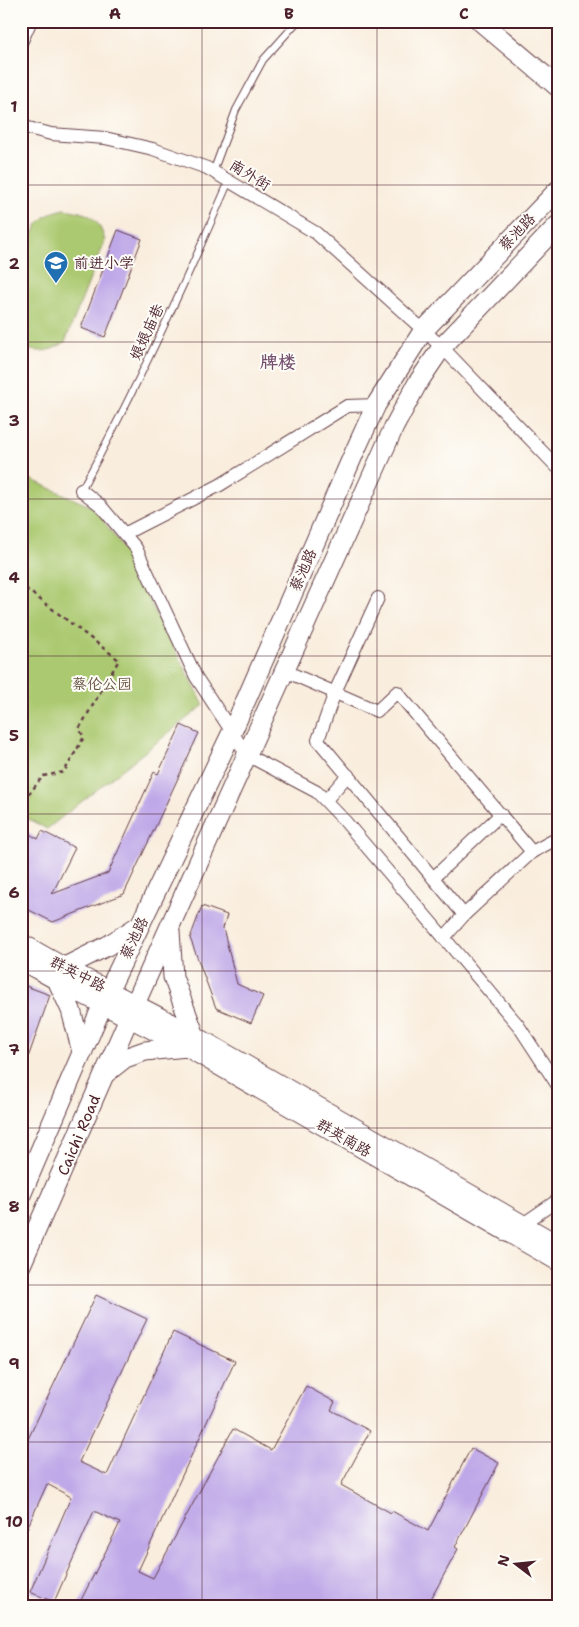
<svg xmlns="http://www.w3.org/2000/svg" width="579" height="1627" viewBox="0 0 579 1627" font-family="'Shantell Sans','LXGW WenKai TC',sans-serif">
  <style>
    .green { fill: #abc970; stroke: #7a744e }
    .building { fill: #bfa8e8 }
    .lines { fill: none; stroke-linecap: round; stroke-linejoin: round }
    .lane-casing { stroke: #643e46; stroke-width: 8 }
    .street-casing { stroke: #643e46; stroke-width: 14 }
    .secondary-casing { stroke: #643e46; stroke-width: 21 }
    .path { stroke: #643e46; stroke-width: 2.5; stroke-dasharray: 4 4; stroke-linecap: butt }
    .lane { stroke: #fff; stroke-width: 6 }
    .street { stroke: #fff; stroke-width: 12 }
    .secondary { stroke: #fff; stroke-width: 19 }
    .grid { fill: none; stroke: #4a1f2b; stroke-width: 1; stroke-opacity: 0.55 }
    .labels { text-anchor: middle; stroke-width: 4; stroke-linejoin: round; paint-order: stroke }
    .street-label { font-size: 15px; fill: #4a1f2b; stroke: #fdfcf7 }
    .poi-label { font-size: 15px; fill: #4a1f2b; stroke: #fdfcf7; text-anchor: start }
    .park-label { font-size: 15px; fill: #675240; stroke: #fdfcf7 }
    .quarter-label { font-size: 18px; font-weight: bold; fill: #734f6d; stroke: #fdfcf7 }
    .neatline { fill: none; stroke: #4a1f2b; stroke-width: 2 }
    .grid-label { font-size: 16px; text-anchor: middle; font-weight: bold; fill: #4a1f2b }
  </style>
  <rect width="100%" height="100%" fill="#fdfcf7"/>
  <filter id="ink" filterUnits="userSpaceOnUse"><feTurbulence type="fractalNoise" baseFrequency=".02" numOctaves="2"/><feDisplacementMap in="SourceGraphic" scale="10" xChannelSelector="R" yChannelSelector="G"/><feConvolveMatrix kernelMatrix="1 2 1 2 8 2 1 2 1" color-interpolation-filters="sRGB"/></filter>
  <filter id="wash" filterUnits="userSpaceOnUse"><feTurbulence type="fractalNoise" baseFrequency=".0096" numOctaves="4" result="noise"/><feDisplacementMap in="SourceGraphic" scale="20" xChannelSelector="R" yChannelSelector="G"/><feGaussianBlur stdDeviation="1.12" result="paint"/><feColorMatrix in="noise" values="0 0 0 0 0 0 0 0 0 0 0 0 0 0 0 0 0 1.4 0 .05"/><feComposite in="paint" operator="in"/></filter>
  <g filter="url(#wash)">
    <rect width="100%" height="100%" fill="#f9eddd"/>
    <g class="green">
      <path d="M64 209C89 213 98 216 105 241L65 342C51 352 37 354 21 346V264L37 225 45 217 54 212Z"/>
      <path d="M21 475 94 508 118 541 204 705 47 829 21 815Z"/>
    </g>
    <g id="blocks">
      <g class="building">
        <path d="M118 230 142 239 105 337 81 328Z"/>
        <path d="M181 725 199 733 124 894 53 922 21 906V829L38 839 42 831 75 848 52 894 108 873 154 772 158 774Z"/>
        <path d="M202 906 227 915 223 928 237 984 263 996 251 1023 216 1008 190 938Z"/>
        <path d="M23 985 50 995 23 1072 21 1071V991Z"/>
        <path d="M96 1295 147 1319 79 1462 107 1475 173 1332 235 1361 138 1571 153 1578 233 1429 271 1450 306 1386 335 1402 331 1410 370 1431 341 1485 391 1513 392 1511 428 1531 471 1448 499 1463 455 1547 458 1549 427 1606H78L120 1523 94 1511 54 1602 30 1592 71 1497 47 1484 21 1542V1454Z"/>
      </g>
    </g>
  </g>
  <g filter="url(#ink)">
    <use href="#blocks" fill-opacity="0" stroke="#643e46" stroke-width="1"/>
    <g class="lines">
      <defs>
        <g id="lane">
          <path d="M21 50 34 21"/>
          <path d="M213 172 236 110 263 60 298 21"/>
          <path d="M81 490C136 390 184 286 229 181"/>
        </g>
        <g id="street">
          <path d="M21 126 51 134 105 138 153 149 207 168 316 233 442 347 558 468"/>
          <path d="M81 490 100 505 136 548 196 677 247 755 317 792 344 820 518 1025 558 1086"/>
          <path d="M124 534 220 485 347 406 376 405"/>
          <path d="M378 598 335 692 318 740 464 915"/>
          <path d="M285 671 377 711 397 692 532 852"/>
          <path d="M326 800 348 775"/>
          <path d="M433 878 501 814"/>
          <path d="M444 938 464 915 532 852 558 838"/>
          <path d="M523 1224 558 1200"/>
        </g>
        <g id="secondary">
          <path d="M480 21 558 87"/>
          <path d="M170 931 173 977 195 1036"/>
          <path d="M21 943C78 977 137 1005 195 1036L558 1245"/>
          <path d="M21 960 73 989 187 1047 558 1261"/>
          <path d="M63 968 107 946 138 926"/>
          <path d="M57 980 71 1010 82 1052"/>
          <path d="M106 1073 125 1058 145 1051 187 1047"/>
          <path d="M21 1195 109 990 232 732 355 451 376 405 423 331 558 190"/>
          <path d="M21 1265 135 1004 394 427 417 384 442 347 558 225"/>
        </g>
      </defs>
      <use href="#lane" class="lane-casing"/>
      <use href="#street" class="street-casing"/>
      <use href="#secondary" class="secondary-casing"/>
      <path class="path" d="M21 788 30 793 43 776 64 772 84 737 79 729 119 660 21 585"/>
      <use href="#lane" class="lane"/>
      <use href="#street" class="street"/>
      <use href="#secondary" class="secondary"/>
    </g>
  </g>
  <path class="grid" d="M202 21V1606M377 21V1606M21 185H558M21 342H558M21 499H558M21 656H558M21 814H558M21 971H558M21 1128H558M21 1285H558M21 1442H558"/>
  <defs>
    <symbol id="school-pin" viewBox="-11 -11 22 30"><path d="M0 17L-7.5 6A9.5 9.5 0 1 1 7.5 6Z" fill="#1f6fb2" stroke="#fdfcf7"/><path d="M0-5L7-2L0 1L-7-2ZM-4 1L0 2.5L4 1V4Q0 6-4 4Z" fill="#fff"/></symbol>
  </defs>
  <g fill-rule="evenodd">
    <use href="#school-pin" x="42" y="249" width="28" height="38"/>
  </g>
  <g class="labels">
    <g class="street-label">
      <text transform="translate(250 175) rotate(31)" y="5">南外街</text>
      <text transform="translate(517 232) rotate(-46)" y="5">蔡池路</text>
      <text transform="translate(147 332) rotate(-65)" y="5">娘娘庙巷</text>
      <text transform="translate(303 570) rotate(-66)" y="5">蔡池路</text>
      <text transform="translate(134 938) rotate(-64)" y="5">蔡池路</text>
      <text transform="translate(78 974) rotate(27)" y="5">群英中路</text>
      <text transform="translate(79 1135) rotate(-67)" y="5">Caichi Road</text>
      <text transform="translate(344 1138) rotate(30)" y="5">群英南路</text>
    </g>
    <g class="poi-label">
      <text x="74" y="268">前进小学</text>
    </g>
    <g class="park-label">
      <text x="102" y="689">蔡伦公园</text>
    </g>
    <g class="quarter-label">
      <text x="278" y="368">牌楼</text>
    </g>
  </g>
  <rect width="579" height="1627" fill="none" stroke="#fdfcf7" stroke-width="55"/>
  <g transform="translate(516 1564) rotate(286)" stroke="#fdfcf7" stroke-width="4" paint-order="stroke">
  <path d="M0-4L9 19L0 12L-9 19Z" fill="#4a1f2b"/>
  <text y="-8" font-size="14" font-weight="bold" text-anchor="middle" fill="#4a1f2b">N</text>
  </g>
  <rect x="28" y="28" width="524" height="1572" class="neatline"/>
  <g class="grid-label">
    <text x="115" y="19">A</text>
    <text x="289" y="19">B</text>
    <text x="464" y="19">C</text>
    <text x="14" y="112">1</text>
    <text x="14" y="269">2</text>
    <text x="14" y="426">3</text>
    <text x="14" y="583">4</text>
    <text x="14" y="741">5</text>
    <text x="14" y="898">6</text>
    <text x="14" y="1055">7</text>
    <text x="14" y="1212">8</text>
    <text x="14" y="1369">9</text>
    <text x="14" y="1527">10</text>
  </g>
</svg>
